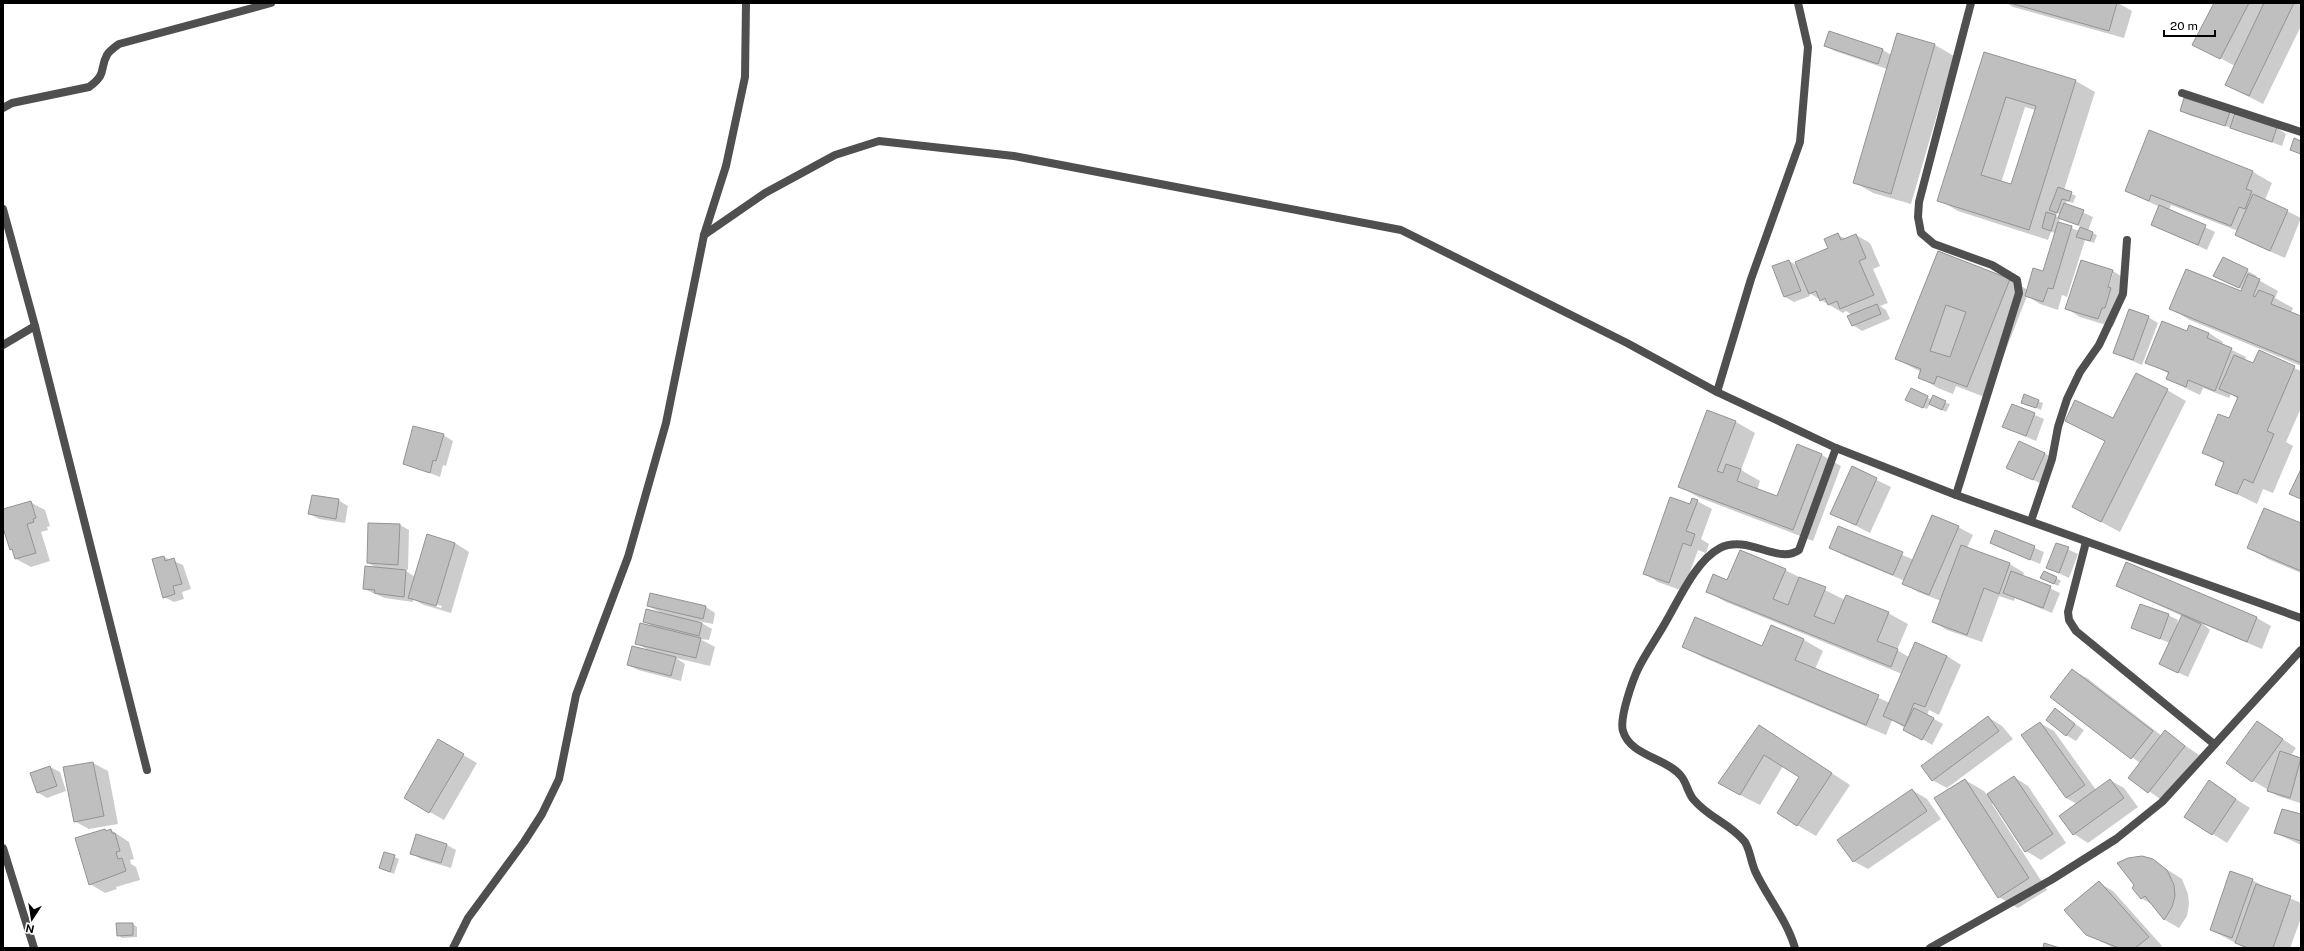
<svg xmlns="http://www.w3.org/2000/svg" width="2304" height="951" viewBox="0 0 2304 951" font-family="'Public Sans',sans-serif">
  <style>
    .shadow { fill: #0003; fill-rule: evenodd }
    .building { fill: #bfbfbf; stroke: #939393; fill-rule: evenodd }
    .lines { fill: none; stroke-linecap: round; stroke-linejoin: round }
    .lane { stroke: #4f4f4f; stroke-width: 8 }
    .street { stroke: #4f4f4f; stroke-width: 8 }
  </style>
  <rect width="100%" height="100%" fill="#fff"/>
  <g class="shadow">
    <path d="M2006 3H2118L2132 11 2124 38 2013 7Z"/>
    <path d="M2215 3 2301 4V26L2263 104 2226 85 2235 66 2194 44Z"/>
    <path d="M1830 32 1883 50 1891 55 1897 34 1935 45 1954 56 1911 204 1873 193 1854 182 1887 69 1835 51 1825 46Z"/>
    <path d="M1985 53 2076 81 2095 92 2064 190 2076 196 2073 203 2067 201 2065 204 2093 217 2088 231 2097 235 2094 243 2085 240 2067 297 2062 295 2058 310 2040 304 2027 296 1987 398 1956 386 1953 394 1938 388 1919 377 1921 372 1896 359 1938 252 2010 280 2028 290 2044 273 2056 233 2051 232 2048 240 1958 211 1939 200ZM2025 107 2035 110 2011 186 2001 183ZM2057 213 2061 215 2059 218 2056 216ZM2060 218 2081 227 2079 231 2059 223Z"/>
    <path d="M2181 111 2229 113 2277 128 2286 134 2282 146 2235 129 2191 116Z"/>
    <path d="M2150 131 2253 172 2272 183 2265 200 2301 218 2285 258 2251 243 2236 235 2238 231 2171 205 2169 210 2215 232 2207 250 2152 225 2160 207 2126 191Z"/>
    <path d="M1838 235 1846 239 1856 235 1870 243 1880 266 1873 269 1888 303 1880 306 1886 310 1890 319 1862 331 1853 325 1852 315 1846 311 1843 313 1809 293 1810 296 1794 302 1785 297 1774 266 1789 261 1798 266 1829 249Z"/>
    <path d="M2223 258 2257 276 2255 278 2278 291 2275 298 2293 308 2291 313 2301 317V366L2190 320 2171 309 2241 293 2243 290 2224 281Z"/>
    <path d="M2081 261 2113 271 2127 280 2125 297 2113 327 2080 317 2066 308ZM2111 273H2113L2107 292H2105Z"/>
    <path d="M2148 317 2158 323 2142 365 2114 353Z"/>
    <path d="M2187 332 2209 333 2223 342 2222 345 2246 357 2245 361 2253 365 2259 352 2301 371V408L2286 442 2293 446 2273 493 2263 489 2257 504 2216 484 2225 464 2203 452 2229 420 2238 399 2231 394 2229 398 2203 388 2200 395 2167 379 2169 374 2147 362Z"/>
    <path d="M1911 389 1932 400 1950 404 1946 412 1930 404 1927 409 1911 402Z"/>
    <path d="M2167 390 2186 401 2120 532 2073 507 2106 441 2066 420H2113Z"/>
    <path d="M2024 396 2043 403 2041 410 2022 402Z"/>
    <path d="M2012 405 2044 419 2036 441 2004 427Z"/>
    <path d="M1736 422 1755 433 1741 470 1760 481 1757 490 1777 498 1798 445 1822 455 1841 466 1813 541 1698 497 1679 486Z"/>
    <path d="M443 435 453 441 446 466 443 465 440 477 404 463Z"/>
    <path d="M2044 453 2054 459 2042 484 2008 468Z"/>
    <path d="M1852 468 1891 487 1870 533 1831 513Z"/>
    <path d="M338 500 348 506 345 523 319 519 310 514Z"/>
    <path d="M1697 501 1712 509 1701 539 1709 544 1706 553 1698 550 1683 591 1658 582 1644 573 1690 506Z"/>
    <path d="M30 502 45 510 50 526 47 527 48 530 41 532 50 561 31 567 16 559 14 551 11 549 3 524V510Z"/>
    <path d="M2301 524V573L2268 559 2249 548Z"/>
    <path d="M400 525 409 530 408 570 403 569 415 577 455 543 469 552 451 613 424 605 413 599V602L385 598 364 589 377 568 368 563ZM424 601 442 606 441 608 424 603Z"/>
    <path d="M1839 527 1914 560 1958 527 1973 535 1967 548 2010 564 2024 573 2023 576 2060 593 2052 613 2015 598 2014 601 1999 596 1982 642 1947 630 1933 622 1941 601 1918 592 1904 583 1905 581 1845 556 1830 548Z"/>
    <path d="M1996 531 2044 552 2040 564 1991 543Z"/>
    <path d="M2057 544 2078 554 2069 578 2048 568Z"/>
    <path d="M164 557 183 565 191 589 182 592 184 599 174 602 164 597Z"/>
    <path d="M2127 563 2257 618 2271 626 2262 649 2203 624 2210 630 2188 677 2170 669V643L2132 628 2168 615 2178 620 2176 630 2182 616 2117 586Z"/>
    <path d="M1785 570 1845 600 1888 613 1908 624 1897 650 1909 657 1947 656 1961 665 1939 715 1929 710 1927 715 1943 724 1932 745 1892 720 1886 735 1702 657 1683 646 1763 647 1772 626 1804 640 1823 651 1815 669 1890 703 1902 674 1726 602 1707 591 1728 582Z"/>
    <path d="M2056 578 2061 581 2058 586 2046 580Z"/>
    <path d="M651 594 706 607 715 613 713 624 698 621 712 629 709 640 700 639 715 647 710 666 676 658 685 664 681 681 638 670 628 665 650 651 636 643 655 628 644 621 662 613 648 606Z"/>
    <path d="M2072 670 2087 678 2162 736 2165 732 2199 755 2163 801 2129 777 2140 763 2052 697Z"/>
    <path d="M2055 710 2084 730 2076 741 2066 735Z"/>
    <path d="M1988 717 2002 726 2013 739 1947 788 1932 780Z"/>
    <path d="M2257 722 2296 748 2291 755 2301 759 2300 803 2278 796 2268 790 2270 785 2267 789 2253 781Z"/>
    <path d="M2040 723 2054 731 2096 790 2110 780 2124 788 2138 807 2088 843 2074 834 2061 816 2077 804 2066 798Z"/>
    <path d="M1759 726 1850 785 1816 836 1797 825 1801 776 1783 766 1760 805 1738 794Z"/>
    <path d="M439 741 477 763 444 820 405 798Z"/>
    <path d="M93 763 108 771 118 824 89 829 74 821Z"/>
    <path d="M50 767 60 772 66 791 47 798 37 792Z"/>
    <path d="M2014 777 2028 786 2066 843 2041 860 2026 851 1994 803 1992 804 2047 890 2018 908 1999 897 1965 780 1984 791 1987 795Z"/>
    <path d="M2209 782 2250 808 2227 843 2186 817Z"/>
    <path d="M1912 790 1927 799 1941 819 1868 869 1853 861Z"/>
    <path d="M2301 815V845L2275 833Z"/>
    <path d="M105 830H111L129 842 134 859 130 860 131 864 136 867 140 880 116 887 117 889 105 893 90 884Z"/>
    <path d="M447 845 456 850 451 868 421 859 411 853Z"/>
    <path d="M385 853 399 859 394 874 380 868Z"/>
    <path d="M2152 860 2182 879 2188 894 2189 904 2187 916 2179 928 2165 920 2153 905 2141 898Z"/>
    <path d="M2252 880 2267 888 2301 903V918L2290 948H2245L2211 930Z"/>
    <path d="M2099 883 2113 891 2162 946 2159 948H2114L2086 934Z"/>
    <path d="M133 924 137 927V937L122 938 118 935Z"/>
  </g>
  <g class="building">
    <path d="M2010 3H2117L2109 31Z"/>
    <path d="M2214 3H2249L2220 59 2192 45Z"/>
    <path d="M2264 3H2294L2249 96 2225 85Z"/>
    <path d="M1829 31 1883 49 1878 64 1824 46Z"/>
    <path d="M1897 33 1935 44 1891 194 1853 183Z"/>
    <path d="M1984 52 2076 80 2029 230 1937 201ZM2006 97 2036 106 2011 184 1981 175Z"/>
    <path d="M2184 98 2230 112 2225 126 2180 111Z"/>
    <path d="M2235 113 2277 127 2272 142 2230 128Z"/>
    <path d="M2149 130 2253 171 2246 189 2252 191 2245 209 2239 207 2231 226 2151 195 2149 201 2125 191Z"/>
    <path d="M2294 138 2301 141V154L2290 150Z"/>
    <path d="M2058 187 2072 192 2069 201 2062 199 2057 213 2049 210Z"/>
    <path d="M2253 194 2288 210 2270 251 2235 235Z"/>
    <path d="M2064 203 2084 210 2078 225 2058 218Z"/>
    <path d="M2159 205 2206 225 2198 245 2151 225Z"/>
    <path d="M2046 212 2056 215 2051 231 2042 228Z"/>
    <path d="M2058 222 2072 226 2053 289 2048 288 2043 302 2025 296 2033 268 2043 271Z"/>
    <path d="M2080 227 2093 232 2090 241 2076 237Z"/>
    <path d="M1838 233 1841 240 1856 234 1866 258 1859 261 1874 295 1840 309 1837 301 1828 305 1825 298 1820 301 1816 291 1809 294 1795 262 1828 248 1824 239Z"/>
    <path d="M1938 251 2010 279 1967 387 1937 376 1934 384 1918 378 1921 369 1895 359ZM1946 305 1966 312 1950 357 1930 351Z"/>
    <path d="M2223 257 2248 269 2239 288 2213 276Z"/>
    <path d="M1789 260 1801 291 1784 297 1772 266Z"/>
    <path d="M2081 260 2113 270 2108 287 2111 288 2105 308H2102L2098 319 2065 309Z"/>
    <path d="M2186 269 2241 291 2248 274 2260 279 2253 296 2255 297 2259 290 2274 296 2271 304 2301 316V363L2169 309Z"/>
    <path d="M1877 304 1881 314 1852 326 1847 316Z"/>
    <path d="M2129 309 2149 316 2133 360 2113 353Z"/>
    <path d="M2162 321 2187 331 2189 325 2209 333 2207 338 2232 348 2215 391 2188 380 2186 387 2166 379 2169 372 2145 363Z"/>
    <path d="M2259 350 2295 366 2267 431 2274 434 2253 483 2244 479 2237 494 2215 485 2224 462 2202 453 2218 414 2229 418 2238 397 2219 389 2234 355 2253 363Z"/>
    <path d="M2136 373 2168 389 2101 522 2072 507 2105 441 2065 421 2075 400 2113 418Z"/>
    <path d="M1911 388 1928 396 1923 408 1905 400Z"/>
    <path d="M2024 394 2039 400 2036 408 2021 403Z"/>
    <path d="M1933 395 1946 401 1942 410 1929 404Z"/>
    <path d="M2012 404 2035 413 2026 436 2002 427Z"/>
    <path d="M1707 410 1736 421 1717 471 1723 473 1726 464 1741 469 1737 481 1777 496 1797 444 1822 454 1793 530 1678 487Z"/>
    <path d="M413 426 444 434 436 461 433 460 430 473 403 464Z"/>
    <path d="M2019 441 2045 453 2033 480 2006 468Z"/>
    <path d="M1852 466 1877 478 1856 525 1830 514Z"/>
    <path d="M2301 469V499L2289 494Z"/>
    <path d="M312 495 339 499 336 519 308 514Z"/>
    <path d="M1670 497 1690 504 1692 498 1698 500 1686 531 1695 534 1691 546 1683 543 1669 583 1643 574Z"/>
    <path d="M31 501 36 518 33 519 34 522 27 524 36 553 15 559 12 549 10 550 3 528V509Z"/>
    <path d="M2264 508 2301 523V571L2247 548Z"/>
    <path d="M1932 515 1959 526 1929 595 1902 584Z"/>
    <path d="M368 523 400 524 398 565 367 563Z"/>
    <path d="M1838 526 1903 552 1893 575 1829 548Z"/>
    <path d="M1995 530 2035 546 2030 560 1990 543Z"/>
    <path d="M427 534 455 543 436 606 408 598Z"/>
    <path d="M2056 543 2069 547 2059 573 2046 568Z"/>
    <path d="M1961 545 2010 563 1999 594 1984 588 1967 635 1932 622Z"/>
    <path d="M1740 550 1786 569 1773 599 1788 605 1799 577 1826 587 1814 616 1834 624 1846 595 1889 612 1877 641 1898 649 1891 667 1706 592 1713 574 1727 580Z"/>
    <path d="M164 556 165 561 174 558 182 584 173 586 175 594 163 598 152 559Z"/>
    <path d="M2126 562 2257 617 2247 642 2116 586Z"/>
    <path d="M365 566 406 570 404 597 380 594 374 593 375 590 363 589Z"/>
    <path d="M2011 571 2051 586 2043 608 2003 593Z"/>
    <path d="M2044 571 2057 577 2054 584 2040 578Z"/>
    <path d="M650 593 706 606 703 619 647 606Z"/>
    <path d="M2140 604 2169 614 2160 639 2131 628Z"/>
    <path d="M646 609 702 623 699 636 643 622Z"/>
    <path d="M2182 615 2201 624 2178 673 2159 664Z"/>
    <path d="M1695 617 1762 646 1771 625 1804 639 1795 660 1879 695 1866 725 1682 647Z"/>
    <path d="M640 623 701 638 696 658 635 644Z"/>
    <path d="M1915 642 1947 656 1925 707 1914 703 1905 726 1883 716Z"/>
    <path d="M632 646 676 657 671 676 627 665Z"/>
    <path d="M2072 669 2153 731 2131 759 2050 697Z"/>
    <path d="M1914 708 1934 718 1922 740 1903 730Z"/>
    <path d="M2055 708 2075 724 2066 736 2046 720Z"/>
    <path d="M1988 716 1999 731 1932 781 1921 766Z"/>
    <path d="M2257 721 2283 739 2252 782 2226 763Z"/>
    <path d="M2040 722 2085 785 2066 798 2021 735Z"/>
    <path d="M1759 725 1832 773 1797 826 1777 813 1799 777 1764 755 1740 795 1718 783Z"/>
    <path d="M2165 730 2185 746 2148 793 2128 778Z"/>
    <path d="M438 739 464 754 429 813 404 798Z"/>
    <path d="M2280 751 2301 758 2290 798 2267 791Z"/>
    <path d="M93 762 104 816 74 822 63 767Z"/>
    <path d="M50 766 57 786 37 793 30 773Z"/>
    <path d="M2014 776 2053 834 2025 852 1987 794Z"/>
    <path d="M1965 779 2029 878 1998 898 1934 798Z"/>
    <path d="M2110 779 2124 798 2073 835 2059 816Z"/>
    <path d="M2209 780 2236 799 2212 835 2184 817Z"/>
    <path d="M1912 789 1927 811 1853 862 1837 840Z"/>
    <path d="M2282 809 2301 814V841L2274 833Z"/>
    <path d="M105 829 106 831 111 829 112 833H115L120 851 116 852 118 859 122 858 126 871 89 885 75 838Z"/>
    <path d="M416 834 447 844 441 863 410 854Z"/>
    <path d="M384 852 395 855 390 872 379 868Z"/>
    <path d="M2142 856 2153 859 2167 870 2174 885 2175 896 2172 907 2164 920 2145 896 2141 899 2132 888 2134 885 2117 863 2128 858Z"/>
    <path d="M2230 871 2253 879 2232 938 2210 930Z"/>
    <path d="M2099 881 2149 937 2135 948H2119L2086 935 2064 910Z"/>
    <path d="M2256 884 2291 896 2273 948H2248L2235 943Z"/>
    <path d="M116 923H133V935L117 936Z"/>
    <path d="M2044 943 2060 948H2043Z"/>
  </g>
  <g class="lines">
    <path class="lane" d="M3 108 12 103 89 87C108 73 99 69 107 55 109 51 115 47 119 44L271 3"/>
    <g class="street">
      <path d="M2182 93 2301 132"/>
      <path d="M3 209 35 326 147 770"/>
      <path d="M704 235 765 193 835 155 879 141 1014 156 1401 230 1627 343 1717 392 1751 279 1800 142 1808 47 1798 3"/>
      <path d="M3 345 35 326"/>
      <path d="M1717 392 1836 448 1956 495 2301 618"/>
      <path d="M1956 495 2019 293 2017 280 1992 265 1934 244 1921 233 1918 217 1919 202 1971 3"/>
      <path d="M2031 521 2052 459 2058 427 2067 399 2080 372 2099 345 2123 294 2127 240"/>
      <path d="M2086 542 2068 612 2069 620 2076 631 2214 744"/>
      <path d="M3 848 34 948"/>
      <path d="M453 948 468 918 524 842 542 814 559 779 576 695 628 557 666 423 704 235 726 166 745 77 746 3"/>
      <path d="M1795 948C1787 920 1767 897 1755 871 1751 862 1750 850 1745 842 1731 824 1709 818 1694 800 1688 794 1687 783 1681 776 1667 758 1630 756 1623 731 1619 718 1633 679 1639 667 1646 653 1656 639 1664 625 1678 602 1695 561 1720 548 1748 534 1778 565 1799 550L1836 448"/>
      <path d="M1930 948 2051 880 2116 839 2162 802 2301 650"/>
    </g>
  </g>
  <rect width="2304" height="951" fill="none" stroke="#000000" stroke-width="8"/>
  <g transform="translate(32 919) rotate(192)" stroke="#ffffff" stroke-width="3" paint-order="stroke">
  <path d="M0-3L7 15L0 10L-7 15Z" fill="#000000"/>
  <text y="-6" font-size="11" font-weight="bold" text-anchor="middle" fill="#000000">N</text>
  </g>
  <path d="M2164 30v6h51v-6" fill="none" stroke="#000000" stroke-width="2"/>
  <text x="2170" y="30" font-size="12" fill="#000000" stroke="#ffffff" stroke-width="3" paint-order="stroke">20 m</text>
</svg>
